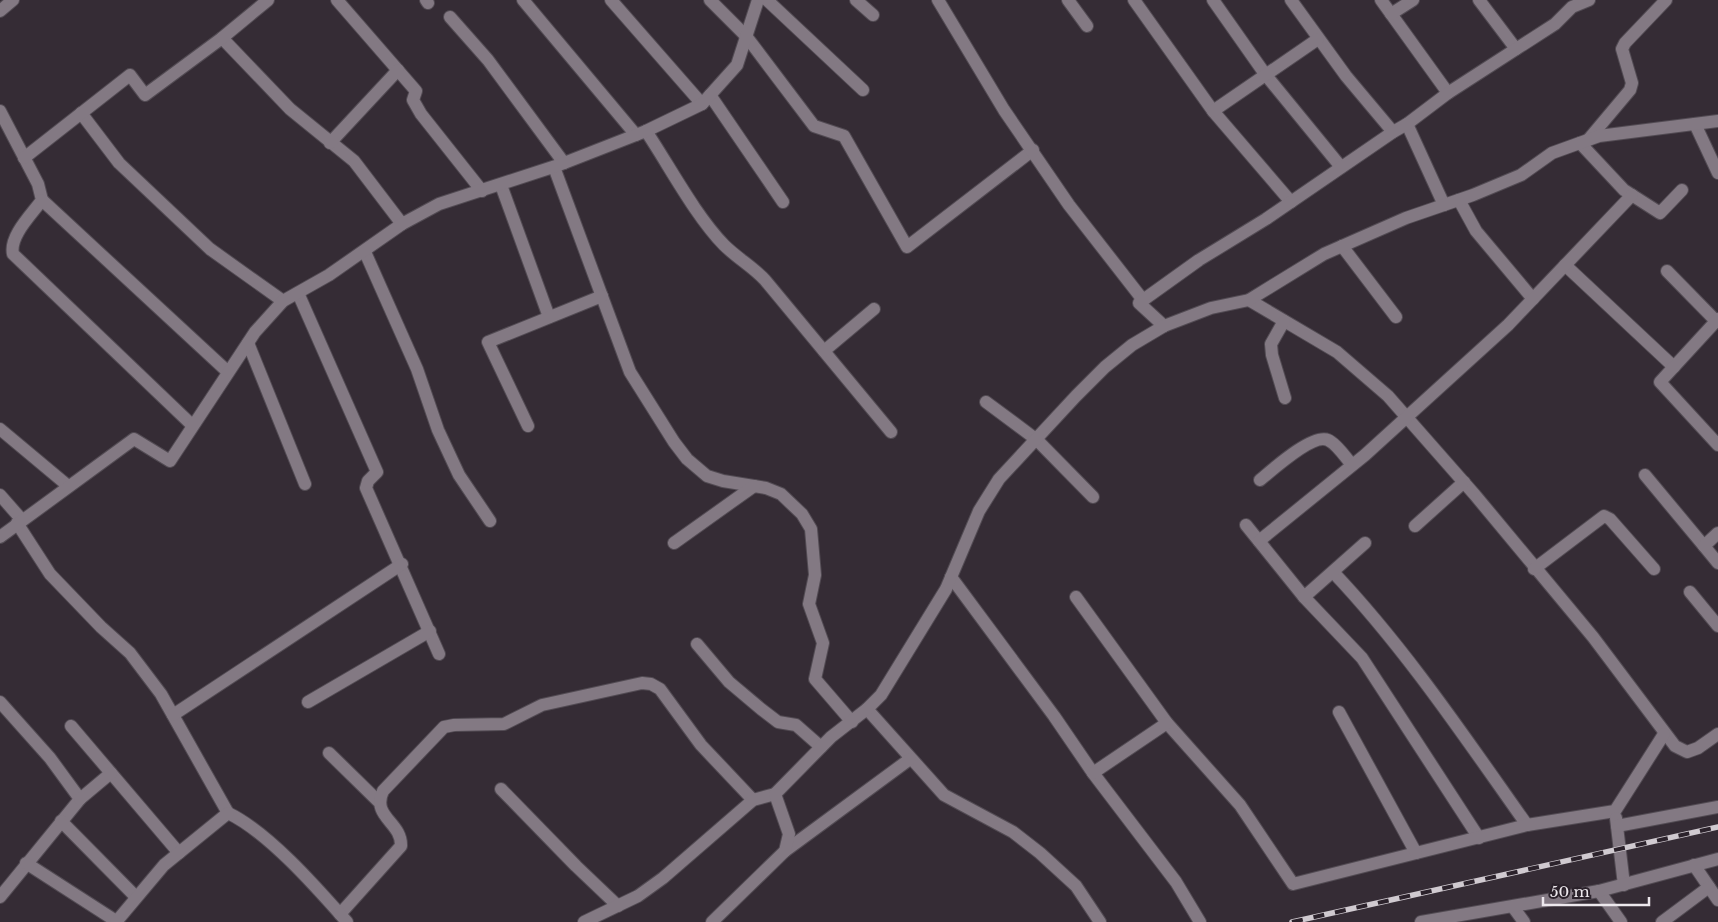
<svg xmlns="http://www.w3.org/2000/svg" width="1718" height="922" viewBox="0 0 1718 922" font-family="'Libre Baskerville',serif">
  <style>
    .lines { fill: none; stroke-linecap: round; stroke-linejoin: round }
    .minor-casing { stroke: #524b53; stroke-width: 14 }
    .minor { stroke: #837983; stroke-width: 12 }
    .rail-casing { stroke: #d0cad0; stroke-width: 5.5 }
    .rail { stroke: #2b222b; stroke-width: 4; stroke-dasharray: 11; stroke-linecap: butt }
  </style>
  <rect width="100%" height="100%" fill="#352c35"/>
  <g class="lines">
    <defs>
      <g id="minor">
        <path d="M337 0 416 91 413 100 421 114 482 191"/>
        <path d="M426 0 428 3"/>
        <path d="M523 0 636 135"/>
        <path d="M611 0 702 104"/>
        <path d="M710 0 746 36 814 126 844 136 907 247 1033 150"/>
        <path d="M767 0 863 90"/>
        <path d="M856 0 873 15"/>
        <path d="M938 0 1004 110 1069 205 1143 300"/>
        <path d="M1068 0 1087 26"/>
        <path d="M1134 0 1213 111 1291 202"/>
        <path d="M1213 0 1265 74 1341 167"/>
        <path d="M1291 0 1346 76 1393 132"/>
        <path d="M1381 0 1448 93"/>
        <path d="M1479 0 1516 49"/>
        <path d="M0 11 13 0"/>
        <path d="M1391 14 1413 0"/>
        <path d="M450 17 488 60 564 163"/>
        <path d="M222 38 290 109 354 161 402 224"/>
        <path d="M710 95 783 202"/>
        <path d="M0 111 38 184 42 200C32 214 9 236 13 254L192 425"/>
        <path d="M1213 111 1318 39"/>
        <path d="M81 113 119 163 210 249 283 301"/>
        <path d="M1407 124 1444 205"/>
        <path d="M1695 124 1718 173"/>
        <path d="M646 131C670 167 695 215 724 245 737 258 753 267 765 280L891 432"/>
        <path d="M1588 140 1630 90 1632 83 1622 49 1625 43 1666 0"/>
        <path d="M330 143 398 70"/>
        <path d="M1580 143 1624 190 1660 213 1682 190"/>
        <path d="M24 158 130 75 145 95 222 38 268 0"/>
        <path d="M554 167 630 372 674 442 687 459 707 476 723 481 766 488 781 494 802 514 811 529 815 575 809 604 823 643 815 679 852 722"/>
        <path d="M501 185 549 317"/>
        <path d="M42 200 228 372"/>
        <path d="M1459 200 1476 231 1533 299"/>
        <path d="M1342 246 1396 317"/>
        <path d="M365 252 417 369 438 430 459 475 490 521"/>
        <path d="M1565 265 1674 367"/>
        <path d="M1667 271 1716 321"/>
        <path d="M298 293 377 472 368 481 366 488 439 654"/>
        <path d="M1249 300 1337 352 1388 396 1475 495 1593 637 1675 746 1687 752 1698 748 1718 734"/>
        <path d="M1718 319 1660 382 1718 445"/>
        <path d="M1284 321 1271 344 1272 355 1285 398"/>
        <path d="M1164 326 1139 303 1199 260 1266 219 1393 132 1407 124 1448 93 1555 24 1572 7 1589 0"/>
        <path d="M248 343 305 484"/>
        <path d="M824 351 874 309"/>
        <path d="M986 402 1037 440 1093 497"/>
        <path d="M528 426 488 342 602 296"/>
        <path d="M0 429 67 485"/>
        <path d="M1645 475 1704 546"/>
        <path d="M1260 480C1272 470 1313 433 1328 440 1337 444 1346 458 1352 465"/>
        <path d="M0 495 22 520"/>
        <path d="M17 523 50 574 101 627 130 653 161 694 228 813"/>
        <path d="M1246 525 1304 597 1362 658 1479 838"/>
        <path d="M1415 526 1464 482"/>
        <path d="M1718 533 1704 546 1718 563"/>
        <path d="M0 537 134 439 170 461 255 332 283 301 329 275 402 224 439 204 559 165 646 131 702 104 737 65 758 0"/>
        <path d="M1259 541 1365 455 1508 325 1632 195"/>
        <path d="M674 543 754 486"/>
        <path d="M1534 569 1604 516 1610 519 1654 569"/>
        <path d="M1333 572C1406 649 1466 739 1527 825"/>
        <path d="M951 577 1054 716 1093 773 1176 882 1200 922"/>
        <path d="M1690 592 1718 626"/>
        <path d="M1076 597 1167 723 1240 805 1293 884 1527 825 1615 811 1664 734"/>
        <path d="M1304 597 1365 543"/>
        <path d="M697 644 729 682 761 709 778 722 796 725 821 747"/>
        <path d="M0 702 50 758 80 799 0 897"/>
        <path d="M308 702 430 631"/>
        <path d="M867 709 944 795 1013 832 1040 853 1076 886 1100 922"/>
        <path d="M1339 712 1416 853"/>
        <path d="M173 715 402 564"/>
        <path d="M71 726 179 853"/>
        <path d="M329 753 378 801"/>
        <path d="M1093 773 1167 723"/>
        <path d="M501 789 576 866 618 906"/>
        <path d="M80 799 111 773"/>
        <path d="M1616 818 1624 885"/>
        <path d="M61 821 136 897"/>
        <path d="M1617 826 1718 807"/>
        <path d="M785 851 910 759"/>
        <path d="M26 863 116 921"/>
        <path d="M1694 865 1718 900"/>
        <path d="M1599 891 1621 922"/>
        <path d="M1513 907 1524 922"/>
        <path d="M340 914 401 846C402 822 371 817 383 791L444 727 454 725 504 724 542 705 642 683 651 684 660 689 701 745 753 800"/>
        <path d="M116 922 164 865 228 813C268 832 317 888 347 922"/>
        <path d="M584 922 638 896 663 878 753 800 775 794"/>
        <path d="M712 922 785 851 789 834 775 794 831 737 867 709 881 695 946 589 979 511 999 479 1076 396 1105 367 1132 345 1164 326 1211 308 1249 300 1324 254 1406 218 1473 195 1521 175 1552 153 1599 136 1718 121"/>
        <path d="M1421 922 1599 891 1718 859"/>
        <path d="M1662 922 1709 887"/>
      </g>
    </defs>
    <use href="#minor" class="minor-casing"/>
    <use href="#minor" class="minor"/>
    <defs>
      <path id="rail" d="M1292 922 1718 827"/>
    </defs>
    <use href="#rail" class="rail-casing"/>
    <use href="#rail" class="rail"/>
  </g>
  <path d="M1543 897v8h106v-8" fill="none" stroke="#ede8ed" stroke-width="2.5"/>
  <text x="1550" y="897" font-size="15" fill="#ede8ed" stroke="#2b222b" stroke-width="4" paint-order="stroke">50 m</text>
</svg>
